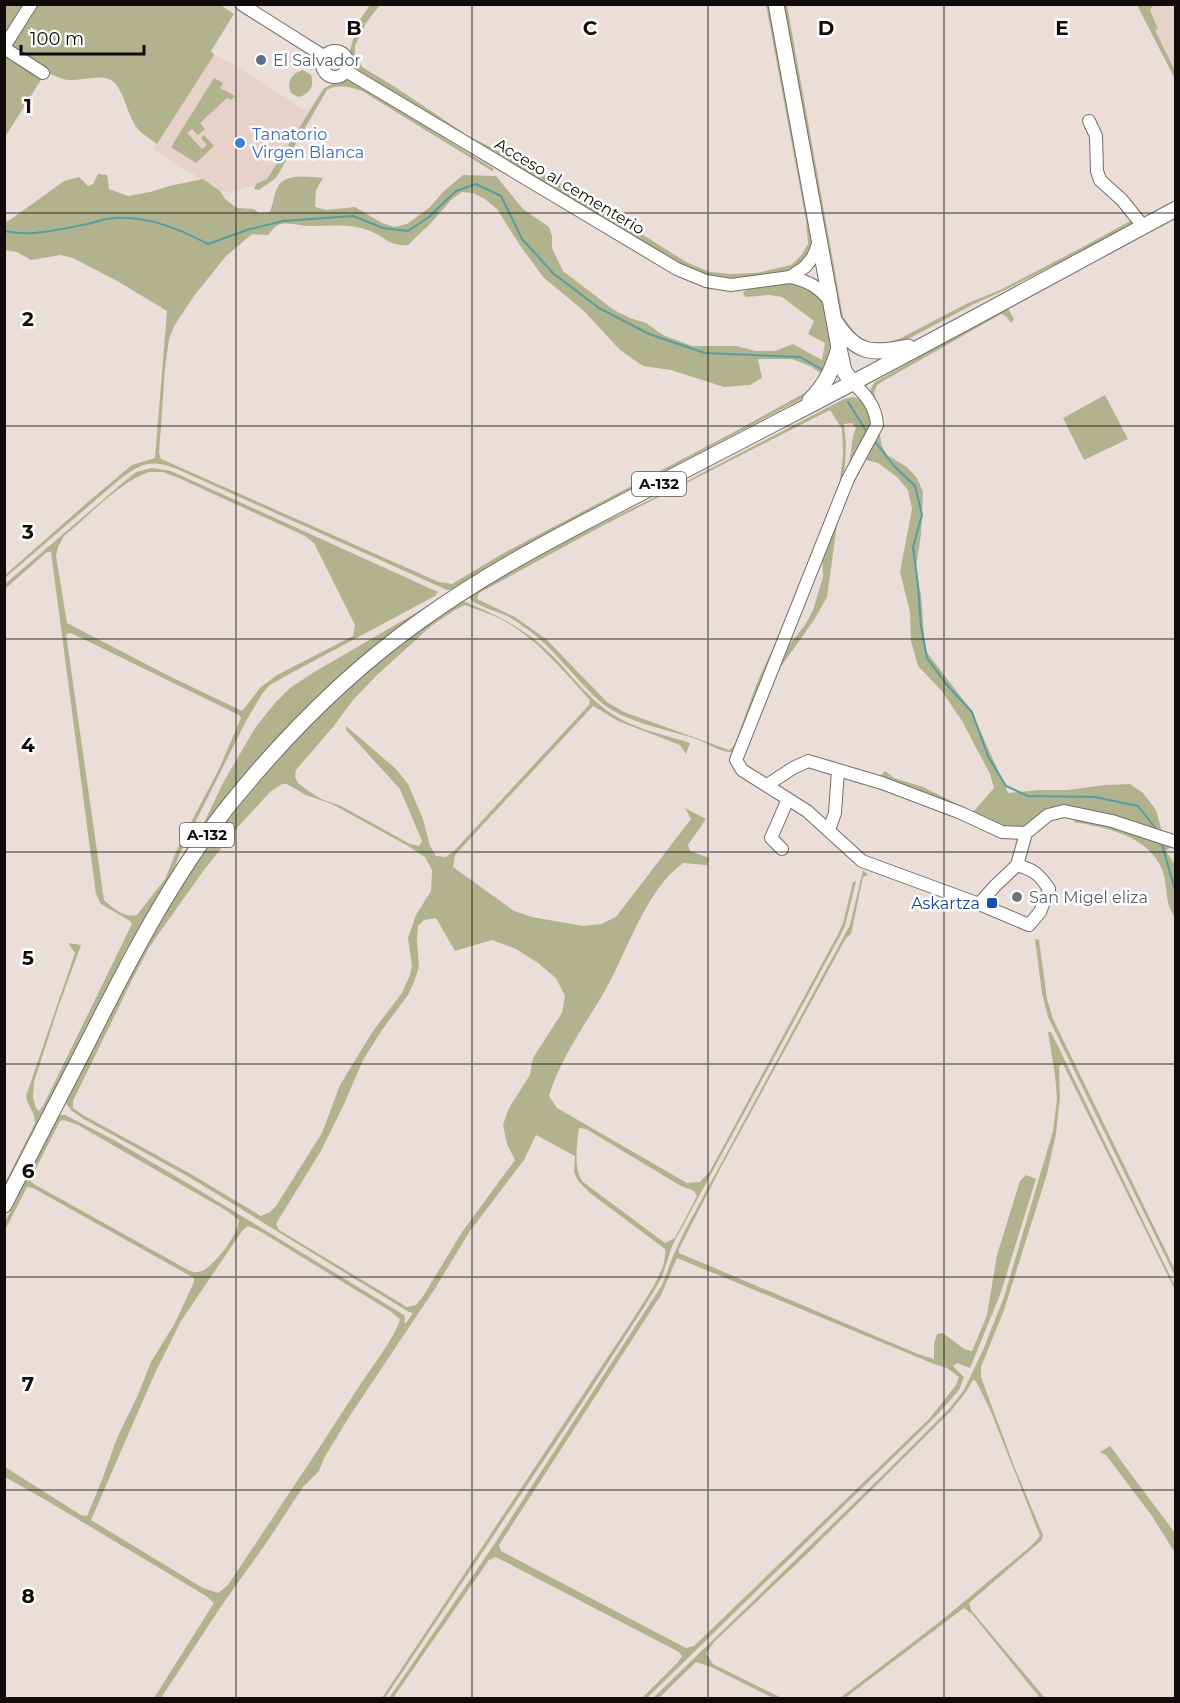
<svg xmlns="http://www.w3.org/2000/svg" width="1180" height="1703" viewBox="0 0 1180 1703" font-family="Montserrat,sans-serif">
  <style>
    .built { fill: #e7d2ca }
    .green { fill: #b0b38d; fill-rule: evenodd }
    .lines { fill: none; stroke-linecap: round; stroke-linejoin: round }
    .stream { stroke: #569ea2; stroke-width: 2 }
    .minor-casing { stroke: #776c68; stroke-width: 14 }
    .major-casing { stroke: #776c68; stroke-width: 17 }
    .minor { stroke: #fff; stroke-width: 12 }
    .major { stroke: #fff; stroke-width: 15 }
    .grid { fill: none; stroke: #100c0b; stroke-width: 1.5; stroke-opacity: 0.55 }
    .service-dot { fill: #5c6f8a; stroke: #fff; stroke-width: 2 }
    .shop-dot { fill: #3f7fe0; stroke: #fff; stroke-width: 2 }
    .worship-dot { fill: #6b7280; stroke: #fff; stroke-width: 2 }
    .transit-dot { fill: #1a4fb4; stroke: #fff; stroke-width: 2 }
    .labels { text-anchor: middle; stroke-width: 5; stroke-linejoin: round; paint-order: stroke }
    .shield { fill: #fff; stroke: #585554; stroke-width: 1.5 }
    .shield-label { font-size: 15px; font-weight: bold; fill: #100c0b }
    .service-label { font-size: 16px; fill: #4e5e75; stroke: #fff; text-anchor: start }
    .shop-label { font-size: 16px; fill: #366cbe; stroke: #fff; text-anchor: start }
    .street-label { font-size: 16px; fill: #100c0b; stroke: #fff }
    .worship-label { font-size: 16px; fill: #5b616d; stroke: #fff; text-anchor: start }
    .transit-label { font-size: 16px; fill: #164399; stroke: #fff; text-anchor: end }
    .grid-label { font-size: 20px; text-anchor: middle; font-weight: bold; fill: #100c0b; stroke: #fff; stroke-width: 5; stroke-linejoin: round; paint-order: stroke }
  </style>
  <rect width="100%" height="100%" fill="#ebded9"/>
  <g class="built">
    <path d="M1153 5H1175V71L1154 30 1157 29 1150 10Z"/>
    <path d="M214 55 229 62 308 112 267 179 261 183 229 192 220 191 153 149Z"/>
  </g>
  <g class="green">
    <path d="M219 4 234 14 211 51 214 55 157 144C151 139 143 135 138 129 127 116 124 88 111 80 100 74 81 81 68 80 61 79 53 75 46 72L5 137 4 5Z"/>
    <path d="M370 5H380L366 23 355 46V54L362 67 392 85 467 135 564 185 686 262 710 272 731 274 757 273 791 265 801 256 808 244 806 220 766 5H771L813 239C812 248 807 262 798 267 786 274 738 280 723 279 709 278 696 270 683 265L458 133 361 73 354 66 350 51 357 24Z"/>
    <path d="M782 5H787L843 317 858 337 871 342 887 343 901 338 968 303 998 291 1079 249 1132 220 1134 222 1078 253 1003 291 974 304 893 347 858 341 838 318Z"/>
    <path d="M1137 5H1153L1150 10 1158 29 1155 30 1175 71V79Z"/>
    <path d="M303 70 311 75C315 86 309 95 298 97L291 93C286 82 292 73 303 70Z"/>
    <path d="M214 78 223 83 220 88 235 96 231 100 227 98 200 123 205 129 198 135 192 129 187 133 202 149 207 145 201 138 204 135 214 146 196 163 171 147Z"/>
    <path d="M348 80 353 82 494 169 492 171 362 91C350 87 339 83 327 90L276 178 259 190 254 189 256 184 267 179 324 88 339 81Z"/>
    <path d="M98 174 107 175 109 189 128 196 150 192 169 186 203 179 220 191 225 199 237 208 254 209 259 213 270 212C273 204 274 195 277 188 285 172 308 177 323 178L316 190 315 207 326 210 355 207 382 223 394 227 407 224 429 208 444 191 463 175 496 176 523 209 549 227 552 236V248L563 271 614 310 630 318 646 323 663 335 692 346H736L756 351H775L793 344 822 360 825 343 808 334 814 321 782 297 769 295 745 297 743 292 749 289 799 281 824 300C829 326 834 351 824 376L812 367 792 359H758L762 378 750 385 724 387 671 370 643 366 620 350 584 311 544 278 519 244 497 209 485 199 473 193 462 192 451 200 431 223 408 245C388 246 386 237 370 231 350 223 331 226 310 226 300 226 287 221 278 225 274 227 271 232 268 235L252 234 226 256 194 296 174 326 169 339 165 369 159 453 161 459 439 582 452 584 502 554 734 432 812 389 809 395 551 531 507 556 451 590H447L177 469C150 459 142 463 120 479L5 578V575L89 501 132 465 155 458 167 311 119 282 73 258 60 255 31 260 17 252 5 250V222L10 220 64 181 79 177 88 186 93 184Z"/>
    <path d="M1007 307 1014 319 1011 323 1006 316 1001 314 885 380 877 385 874 393 882 417 880 436 882 446 887 455 907 467 917 478 923 492 921 535 915 573 921 594 925 650 971 710 1008 793 1039 790H1068L1105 785 1130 784 1143 793 1156 810 1162 832 1066 806 1026 828 1010 829 878 779 885 771 894 778 923 787 973 812 994 788 990 774 962 721 941 690 918 666 911 641 910 612 900 572 912 509 908 490 897 477 878 463 866 460 848 494 837 525 827 597 814 620 775 675 778 663 789 645 805 625 813 610 823 577 822 556 838 511 877 432 870 392 872 386 875 382Z"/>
    <path d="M1105 395 1128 439 1084 460 1063 418Z"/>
    <path d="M853 397C892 406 862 446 852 466L849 465 853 436 856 428 852 423 844 424 846 444 845 467 840 489 830 513 806 582 765 672 735 752C721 754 707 742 693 738 665 729 626 722 603 704 575 680 555 648 524 627 518 623 511 618 505 615 493 610 476 606 468 597L523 563 562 542 664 493 844 399ZM830 410 842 429 843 454 840 480 807 573 757 683 735 743 732 748 729 750 624 712 607 702 546 639 515 617 477 599 479 593 604 525Z"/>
    <path d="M152 468 171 471 438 592 435 596 293 672 270 685 262 694 245 723 180 853 173 872 126 950 5 1190V1183L35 1123C35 1110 28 1108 26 1096L75 953 68 943 81 945 58 1008 34 1082 33 1097 36 1108 39 1111 43 1106 132 924 130 921 101 904 96 894 51 552H47L5 589V584L126 480 136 472ZM149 472H163L181 479 305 536 314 543 355 625 353 636 277 675 261 687 242 711 167 675 67 623 56 556 58 547 64 536C89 516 119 482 149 472ZM71 633 239 715 241 718 219 769 179 845 165 879 137 915C124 918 113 908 104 900L66 634Z"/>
    <path d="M463 601C499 616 525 628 553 656 572 676 589 699 612 714 635 729 665 735 690 743L686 754 680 745 618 721 593 706 455 855 453 867 514 911 532 917 583 926 601 924 616 917 691 819 685 808 706 819 688 845 690 851 709 858 707 865 683 863C646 890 629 947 607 987 587 1023 561 1056 549 1096L557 1108 687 1183 700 1182 710 1171 838 934 843 923 853 882 856 881 845 926 840 936 672 1246 662 1277 648 1301 578 1409 385 1698H382L635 1316C645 1299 668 1269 665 1249L590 1193 578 1181 574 1172 575 1156 536 1135 524 1160 470 1231 434 1290 351 1414 324 1458 319 1471 303 1487 267 1542 222 1605 161 1698H154L214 1603 206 1596 49 1502 5 1477V1467L81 1515 87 1516 102 1480 117 1438 138 1395 151 1362 175 1323 194 1282V1278L33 1188 27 1187 5 1230V1222L59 1115H65L114 1140 194 1187 404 1315 405 1319 404 1323H406L413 1313 409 1312 189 1177 82 1118 72 1111 65 1102C99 1037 129 971 167 909 226 814 299 728 386 657 411 637 436 618 463 601ZM465 605C480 611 495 615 508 623 541 643 565 673 590 700L589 705 454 851 446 857 436 856 430 846 423 819 408 784 396 769 346 726V730L400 789 422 841 419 846 410 844 341 806 321 799 307 790 298 783 295 777 296 770 333 727 353 700 376 676 431 626 455 610ZM282 784H287L306 795 332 804 408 846 425 857 432 870 431 891 416 915 408 938 412 966 410 975 402 993 373 1031 340 1085 322 1133 276 1206 270 1212 261 1216 191 1174 83 1115 73 1108V1101L133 978 150 946 204 870 237 828 270 792ZM436 918 455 951 492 940 516 949 538 963 556 978 565 996 562 1013 533 1058 530 1075 509 1108 503 1125 507 1144 515 1160 462 1232 422 1298 416 1305 407 1307 279 1230 276 1224 322 1149 345 1102 363 1060 382 1030 408 995 414 982 419 967 417 940 418 926 424 920ZM64 1120 78 1125 227 1211 239 1220C238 1235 216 1263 204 1270 199 1273 194 1272 190 1271L32 1183 30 1180 60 1121ZM579 1128 586 1129 681 1186 694 1191 697 1196 675 1238 665 1243 583 1182C573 1169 577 1144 579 1128ZM248 1226 258 1230 390 1311 400 1319C397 1334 370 1370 360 1385 317 1452 272 1519 228 1585L218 1593 203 1588 91 1520 155 1373 181 1321 242 1231Z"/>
    <path d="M433 603C396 630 358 657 325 689 279 732 239 781 200 831L223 783 255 728 275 703 290 688 316 671Z"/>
    <path d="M1077 814 1175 845V848H1169L1166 851 1175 865V919C1173 913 1169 908 1168 902 1166 892 1166 879 1162 869 1147 835 1107 828 1074 822Z"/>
    <path d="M863 870 868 875 863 877 851 934 846 938 719 1171 679 1249V1253L918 1354 934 1359V1344L937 1334 943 1333 964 1349 972 1351 987 1315 997 1255 1020 1181 1026 1175 1036 1179 1000 1295 970 1368 957 1363 953 1366 964 1377 959 1390 936 1416 647 1698H642L678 1662 682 1656 679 1652 496 1557 489 1560 393 1698H389L491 1549 662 1285 673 1256 684 1232 850 925ZM677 1258 934 1364 947 1368 959 1377 956 1385 929 1419 694 1646 686 1648 501 1551 499 1545 661 1295Z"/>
    <path d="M1035 939 1039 940 1047 999 1053 1019 1175 1270V1276L1048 1017 1042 993Z"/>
    <path d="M1048 1032H1051L1175 1286 1176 1292 1063 1064 1059 1066 1060 1098 1056 1134 1047 1174 1004 1310 981 1367V1377L1014 1466 1043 1535 1042 1540 969 1603 971 1610 1045 1698H1040L972 1614 964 1608 845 1698H840L942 1620 1031 1546 1040 1536 991 1412 976 1381 973 1380 966 1392 951 1411 805 1556 715 1641 706 1653 713 1664 782 1698H773L711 1667 696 1662 659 1698H653L883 1475 949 1409 964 1390 983 1350 1004 1297 1053 1131 1057 1099 1055 1075Z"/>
    <path d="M1110 1446 1175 1533V1553L1152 1516 1106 1455 1100 1452Z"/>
  </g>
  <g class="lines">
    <g class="stream">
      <path d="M4 231C31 237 62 229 87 224 96 222 106 218 115 218 149 216 179 229 208 244L247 230 283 221 353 216 383 228 408 231 429 217 456 191 476 184 501 196 522 239 554 274 599 308 649 334 705 353 800 357 823 370"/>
      <path d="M848 402 867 432"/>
      <path d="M876 443 895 467 915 486 922 515 913 547 918 585 921 626 927 658 947 685 972 712 988 756 1006 786 1028 796 1095 797 1138 806 1157 830"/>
      <path d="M1161 841 1176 893"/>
    </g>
    <defs>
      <g id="minor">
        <path d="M241 4 325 57"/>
        <path d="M4 47 31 4"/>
        <path d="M4 48 43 73"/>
        <circle cx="335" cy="64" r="13"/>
        <path d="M346 71 677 269 706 281 731 285 790 277 805 267 813 257 819 242"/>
        <path d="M1089 121 1096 136 1097 171 1100 180 1122 200 1143 226"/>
        <path d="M790 277C808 281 820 287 830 302"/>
        <path d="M852 382C865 394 876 406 877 425L848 479 736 760 742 770 807 811 862 861 979 904 1029 925 1040 912 1049 889C1039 874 1034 870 1017 865L995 886 979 904"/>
        <path d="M767 785 793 768 808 761 882 783 961 813 1002 832 1026 833 1017 865"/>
        <path d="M829 830 835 813 838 771"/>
        <path d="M1026 833 1048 815 1064 811 1112 821 1176 842"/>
        <path d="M782 849 771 838 788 799"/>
      </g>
      <g id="major">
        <path d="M776 4 839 348 844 371 852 382"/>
        <path d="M836 323C857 355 873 354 908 347"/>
        <path d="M810 400C825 386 832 370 838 351"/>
        <path d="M4 1205C32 1151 60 1096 88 1042 129 961 170 881 226 809 282 739 347 673 420 621 481 577 546 542 612 508 671 477 730 447 789 416 919 349 1047 278 1176 209"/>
      </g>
    </defs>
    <use href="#minor" class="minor-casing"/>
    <use href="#major" class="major-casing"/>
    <use href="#minor" class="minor"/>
    <use href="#major" class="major"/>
  </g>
  <path class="grid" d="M236 4V1698M472 4V1698M708 4V1698M944 4V1698M4 213H1176M4 426H1176M4 639H1176M4 852H1176M4 1064H1176M4 1277H1176M4 1490H1176"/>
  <circle class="service-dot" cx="261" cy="60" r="6"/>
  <circle class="shop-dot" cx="240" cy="143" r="6"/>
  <circle class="worship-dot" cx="1017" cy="897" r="6"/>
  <rect class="transit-dot" x="986" y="897" width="12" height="12" rx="3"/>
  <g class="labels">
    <g class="shield">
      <rect x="632" y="472" width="54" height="24" rx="4.5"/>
      <rect x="180" y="823" width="54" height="24" rx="4.5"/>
    </g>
    <g class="shield-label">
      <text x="659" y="489">A-132</text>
      <text x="207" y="840">A-132</text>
    </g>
    <g class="service-label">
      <text x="273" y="66">El Salvador</text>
    </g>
    <g class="shop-label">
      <text x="252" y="140">Tanatorio<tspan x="252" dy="18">Virgen Blanca</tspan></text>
    </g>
    <g class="street-label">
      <text transform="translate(570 186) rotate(31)" y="6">Acceso al cementerio</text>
    </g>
    <g class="worship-label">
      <text x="1029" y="903">San Migel eliza</text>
    </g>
    <g class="transit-label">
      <text x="980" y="909">Askartza</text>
    </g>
  </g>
  <g class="grid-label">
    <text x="354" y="35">B</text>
    <text x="590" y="35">C</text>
    <text x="826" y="35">D</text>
    <text x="1062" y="35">E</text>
    <text x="28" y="113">1</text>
    <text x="28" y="326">2</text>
    <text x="28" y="539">3</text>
    <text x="28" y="752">4</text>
    <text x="28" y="965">5</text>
    <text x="28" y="1178">6</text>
    <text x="28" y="1391">7</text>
    <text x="28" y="1603">8</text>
  </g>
  <rect width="1180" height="1703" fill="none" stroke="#100c0b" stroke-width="12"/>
  <path d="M21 45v9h123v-9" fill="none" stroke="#100c0b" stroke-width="3"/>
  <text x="30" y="45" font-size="18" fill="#100c0b" stroke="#ffffff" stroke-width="4.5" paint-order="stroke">100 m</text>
</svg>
